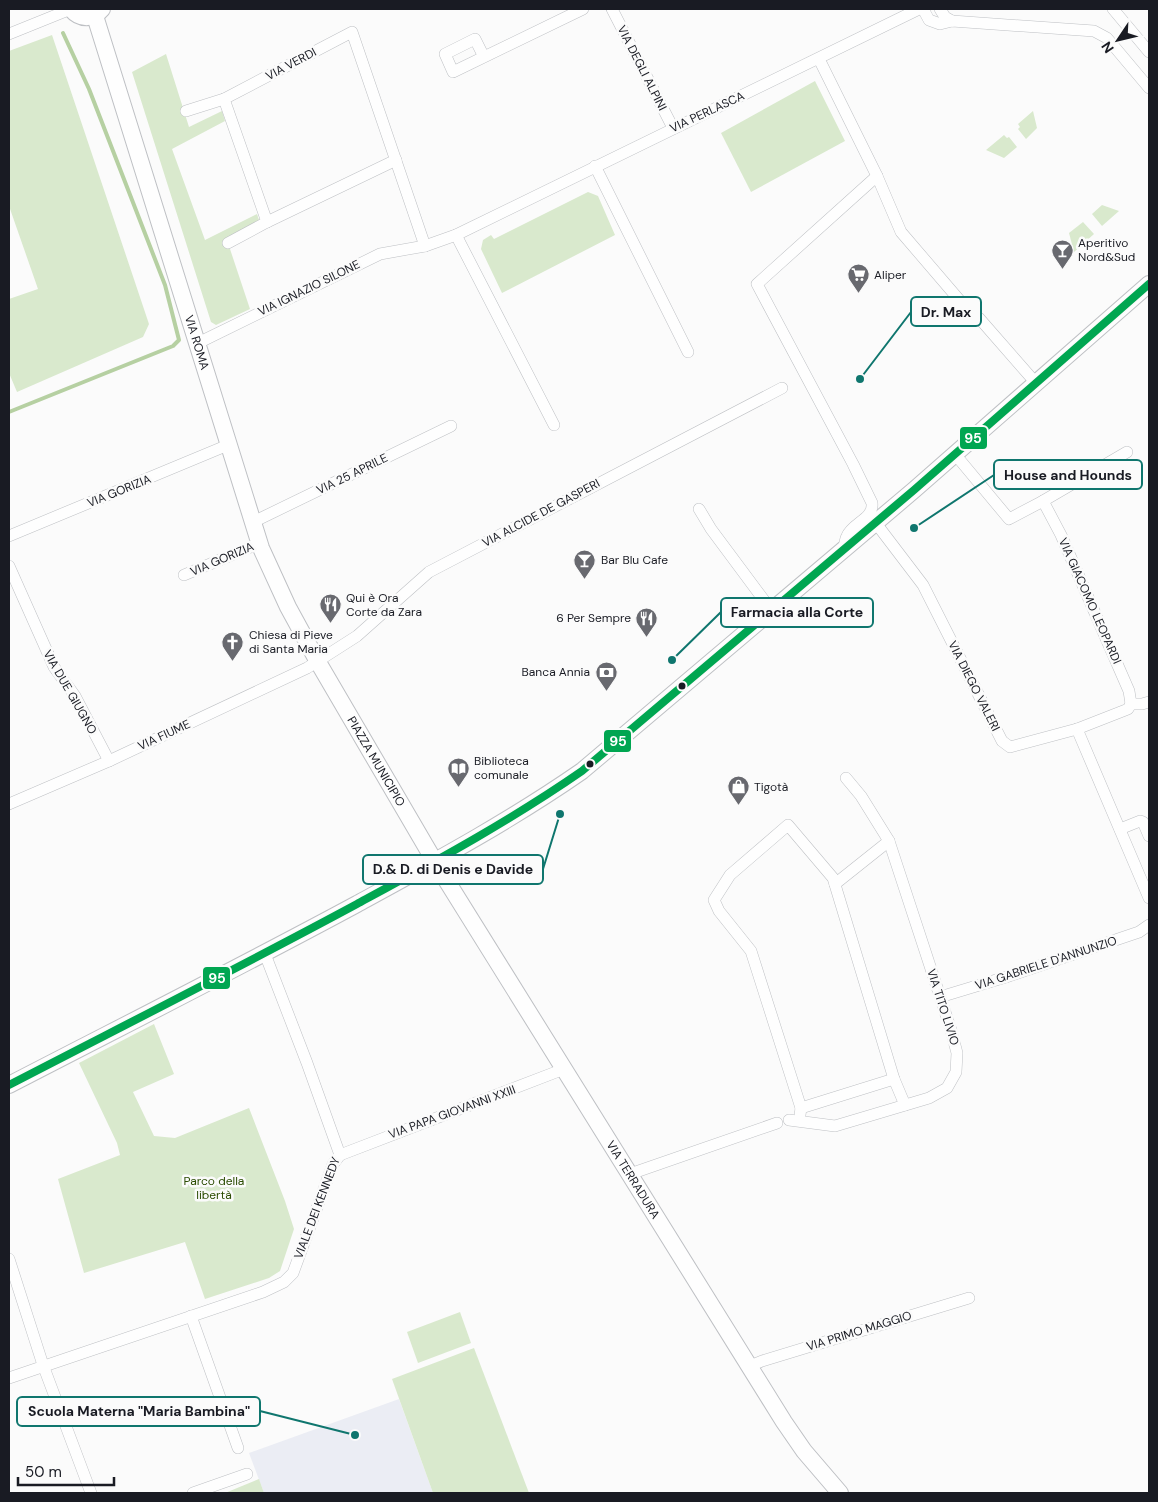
<svg xmlns="http://www.w3.org/2000/svg" width="1158" height="1502" viewBox="0 0 1158 1502" font-family="'DM Sans',sans-serif">
  <style>
    .built { fill: #ebedf4 }
    .green { fill: #d9e9cd }
    .lines { fill: none; stroke-linecap: round; stroke-linejoin: round }
    .stream { stroke: #b6d0a2; stroke-width: 4 }
    .minor-casing { stroke: #bec0c4; stroke-width: 12 }
    .secondary-casing { stroke: #bec0c4; stroke-width: 18 }
    .minor { stroke: #fefefe; stroke-width: 11 }
    .secondary { stroke: #fefefe; stroke-width: 16 }
    .bus-1-casing { stroke: #fbfbfb; stroke-width: 11 }
    .bus-1 { stroke: #00a651; stroke-width: 8 }
    .bus-dot { fill: #191b23; stroke: #fbfbfb; stroke-width: 2 }
    .labels { text-anchor: middle; stroke-width: 5; stroke-linejoin: round; paint-order: stroke }
    .street-label { font-size: 12px; fill: #191b23; stroke: #fbfbfb }
    .poi-label { font-size: 12px; fill: #191b23; stroke: #fbfbfb; text-anchor: start }
    .park-label { font-size: 12px; fill: #2b4c02; stroke: #fbfbfb }
    .leader { fill: none; stroke: #0f766e; stroke-width: 2 }
    .callout-dot { fill: #0f766e; stroke: #fbfbfb; stroke-width: 2 }
    .callout { fill: #fbfbfb; stroke: #0f766e; stroke-width: 2 }
    .callout-label { font-size: 14px; text-anchor: middle; font-weight: bold; fill: #191b23 }
    .line-badge { stroke: #fbfbfb; stroke-width: 2 }
    .badge-label { font-size: 14px; text-anchor: middle; font-weight: bold; fill: #fff }
  </style>
  <rect width="100%" height="100%" fill="#fbfbfb"/>
  <path class="built" d="M399 1399 433 1493H264L249 1453Z"/>
  <g class="green">
    <path d="M52 35 149 324 143 337 17 392 9 373V299L38 289 9 206V51Z"/>
    <path d="M166 54 189 127 222 111 225 121 172 149 205 240 257 214 260 223 228 243 250 309 216 325 211 322 132 72Z"/>
    <path d="M815 81 845 141 751 192 721 133Z"/>
    <path d="M1033 111 1037 128 1026 139 1018 129 1020 127 1018 124Z"/>
    <path d="M1004 135 1007 138 1009 137 1017 147 1004 158 986 150Z"/>
    <path d="M588 192 598 196 615 235 502 293 481 249 483 240 491 235 494 239Z"/>
    <path d="M1102 205 1119 211 1102 226 1092 214Z"/>
    <path d="M1083 222 1094 234 1074 252 1069 233Z"/>
    <path d="M154 1024 174 1074 133 1092 154 1136 175 1138 249 1108 285 1201 294 1229 280 1271 269 1278 205 1299 185 1242 84 1273 58 1179 120 1155 117 1143 79 1063Z"/>
    <path d="M460 1312 471 1343 418 1363 407 1332Z"/>
    <path d="M474 1348 529 1493H433L392 1379Z"/>
    <path d="M259 1479 264 1493H225Z"/>
  </g>
  <g class="lines">
    <path class="stream" d="M9 412 173 346 179 340 165 285 89 89 63 33"/>
    <defs>
      <g id="minor">
        <path d="M612 9 673 128"/>
        <path d="M923 9 929 20 940 24 952 21 1094 31 1107 38 1149 88"/>
        <path d="M940 9 945 17 952 21"/>
        <path d="M1113 9 1149 52"/>
        <path d="M9 34 71 9"/>
        <path d="M484 57 475 39 445 54 453 72 583 9"/>
        <path d="M819 59 877 176 901 232 973 316 979 318 1035 382"/>
        <path d="M186 111 224 99"/>
        <path d="M595 166 688 352"/>
        <path d="M267 222 224 99 352 32 425 246"/>
        <path d="M456 235 554 425"/>
        <path d="M228 243 267 222 396 160"/>
        <path d="M198 343 380 254 425 246 456 235 919 9"/>
        <path d="M954 453 1009 519 1043 501 1061 535 1129 691 1131 704"/>
        <path d="M1043 501 1127 452"/>
        <path d="M699 509 711 529 772 611"/>
        <path d="M253 522 451 426"/>
        <path d="M875 522 923 585 1002 741 1010 747 1077 729 1123 711 1128 709 1131 704H1142L1149 702"/>
        <path d="M9 536 228 445"/>
        <path d="M844 548C845 544 845 539 847 536 852 523 874 519 872 503L853 464 757 284 877 176"/>
        <path d="M9 566 54 667 75 696 109 761"/>
        <path d="M184 575 260 543"/>
        <path d="M1077 729 1149 898"/>
        <path d="M9 804 109 761 307 668 357 636 429 572 782 388"/>
        <path d="M1120 829 1140 821 1143 822 1149 836"/>
        <path d="M835 884 889 841"/>
        <path d="M265 954 307 1063 340 1155"/>
        <path d="M940 997 1006 977 1139 932 1149 925"/>
        <path d="M801 1108 751 951 719 911 714 900 730 875 788 825 833 878 894 1079"/>
        <path d="M800 1115 801 1108 894 1079 905 1105"/>
        <path d="M789 1120 835 1126 929 1098 947 1088 956 1072 957 1053 951 1030 889 841 861 796 846 778"/>
        <path d="M340 1155 564 1069"/>
        <path d="M630 1174 777 1123"/>
        <path d="M9 1259 43 1365 91 1493"/>
        <path d="M191 1316 238 1448"/>
        <path d="M750 1366 762 1361 969 1298"/>
        <path d="M9 1378 263 1292 284 1282 293 1273 333 1164 340 1155"/>
        <path d="M193 1493 247 1474"/>
      </g>
      <g id="secondary">
        <path d="M71 9C80 20 93 20 102 9"/>
        <path id="s1" d="M95 16 261 548 288 607 318 662 435 862 784 1422 804 1451 840 1493"/>
        <path d="M9 1085C125 1025 242 966 357 904 434 862 510 821 582 771L914 490 1149 284"/>
      </g>
    </defs>
    <use href="#minor" class="minor-casing"/>
    <use href="#secondary" class="secondary-casing"/>
    <use href="#minor" class="minor"/>
    <use href="#secondary" class="secondary"/>
    <defs>
      <path id="bus-1" d="M9 1085C125 1025 242 966 357 904 434 862 510 821 582 771L914 490 1149 284"/>
    </defs>
    <use href="#bus-1" class="bus-1-casing"/>
    <use href="#bus-1" class="bus-1"/>
  </g>
  <defs>
    <symbol id="bar-pin" viewBox="-11 -11 22 30"><path d="M0 17L-7.5 6A9.5 9.5 0 1 1 7.5 6Z" fill="#68696f" stroke="#fbfbfb"/><path d="M-6-5H6L.8 .8V4.5H3.5V6h-7V4.5H-.8V.8Z" fill="#fff"/></symbol>
    <symbol id="supermarket-pin" viewBox="-11 -11 22 30"><path d="M0 17L-7.5 6A9.5 9.5 0 1 1 7.5 6Z" fill="#68696f" stroke="#fbfbfb"/><path d="M-6-5.5h2.5l.6 2H6L4.5 2H-2.5L-4.4-4H-6ZM-1.5 3.2a1.3 1.3 0 1 0 .1 0ZM3 3.2a1.3 1.3 0 1 0 .1 0Z" fill="#fff"/></symbol>
    <symbol id="restaurant-pin" viewBox="-11 -11 22 30"><path d="M0 17L-7.5 6A9.5 9.5 0 1 1 7.5 6Z" fill="#68696f" stroke="#fbfbfb"/><path d="M-5-6h1v4h1v-4h1v4h1v-4h1v5L-1.5 .5V6h-2V.5L-5-1ZM5-6V6H3V1.5H1.5Q1.5-4 5-6Z" fill="#fff"/></symbol>
    <symbol id="church-pin" viewBox="-11 -11 22 30"><path d="M0 17L-7.5 6A9.5 9.5 0 1 1 7.5 6Z" fill="#68696f" stroke="#fbfbfb"/><path d="M-1.2-6h2.4v3.5h3.3v2.4h-3.3V6h-2.4V-.1h-3.3v-2.4h3.3Z" fill="#fff"/></symbol>
    <symbol id="bank-pin" viewBox="-11 -11 22 30"><path d="M0 17L-7.5 6A9.5 9.5 0 1 1 7.5 6Z" fill="#68696f" stroke="#fbfbfb"/><path d="M-6-4H6V4H-6ZM0-2.3a2.3 2.3 0 1 0 0 4.6a2.3 2.3 0 1 0 0-4.6Z" fill="#fff"/></symbol>
    <symbol id="library-pin" viewBox="-11 -11 22 30"><path d="M0 17L-7.5 6A9.5 9.5 0 1 1 7.5 6Z" fill="#68696f" stroke="#fbfbfb"/><path d="M-6-4Q-3-5.5-.7-3.5V5Q-3 3-6 4ZM6-4Q3-5.5 .7-3.5V5Q3 3 6 4Z" fill="#fff"/></symbol>
    <symbol id="shop-pin" viewBox="-11 -11 22 30"><path d="M0 17L-7.5 6A9.5 9.5 0 1 1 7.5 6Z" fill="#68696f" stroke="#fbfbfb"/><path d="M-5-2.5h2.3a2.7 3.5 0 0 1 5.4 0H5L5.5 6h-11ZM-1.5-2.5h3a1.5 2.3 0 0 0-3 0Z" fill="#fff"/></symbol>
  </defs>
  <g fill-rule="evenodd">
    <use href="#bar-pin" x="1050" y="238" width="25" height="34"/>
    <use href="#supermarket-pin" x="846" y="262" width="25" height="34"/>
    <use href="#bar-pin" x="572" y="548" width="25" height="34"/>
    <use href="#restaurant-pin" x="318" y="592" width="25" height="34"/>
    <use href="#restaurant-pin" x="634" y="606" width="25" height="34"/>
    <use href="#church-pin" x="220" y="630" width="25" height="34"/>
    <use href="#bank-pin" x="594" y="660" width="25" height="34"/>
    <use href="#library-pin" x="446" y="756" width="25" height="34"/>
    <use href="#shop-pin" x="726" y="774" width="25" height="34"/>
  </g>
  <g class="bus-dot">
    <circle cx="682" cy="686" r="4.5"/>
    <circle cx="590" cy="764" r="4.5"/>
  </g>
  <g class="labels">
    <g class="street-label">
      <text transform="translate(291 64) rotate(-28)" y="4">VIA VERDI</text>
      <text transform="translate(642 68) rotate(63)" y="4">VIA DEGLI ALPINI</text>
      <text transform="translate(707 112) rotate(-25)" y="4">VIA PERLASCA</text>
      <text transform="translate(309 288) rotate(-26)" y="4">VIA IGNAZIO SILONE</text>
      <text dy="4" stroke="none"><textPath href="#s1" startOffset="342">VIA ROMA</textPath></text>
      <text transform="translate(352 474) rotate(-26)" y="4">VIA 25 APRILE</text>
      <text transform="translate(119 491) rotate(-22)" y="4">VIA GORIZIA</text>
      <text transform="translate(541 513) rotate(-28)" y="4">VIA ALCIDE DE GASPERI</text>
      <text transform="translate(222 559) rotate(-23)" y="4">VIA GORIZIA</text>
      <text transform="translate(1090 601) rotate(66)" y="4">VIA GIACOMO LEOPARDI</text>
      <text transform="translate(974 686) rotate(63)" y="4">VIA DIEGO VALERI</text>
      <text transform="translate(70 692) rotate(60)" y="4">VIA DUE GIUGNO</text>
      <text transform="translate(164 735) rotate(-25)" y="4">VIA FIUME</text>
      <text dy="4" stroke="none"><textPath href="#s1" startOffset="800">PIAZZA MUNICIPIO</textPath></text>
      <text transform="translate(1046 963) rotate(-18)" y="4">VIA GABRIELE D'ANNUNZIO</text>
      <text transform="translate(943 1007) rotate(72)" y="4">VIA TITO LIVIO</text>
      <text transform="translate(452 1112) rotate(-20)" y="4">VIA PAPA GIOVANNI XXIII</text>
      <text dy="4" stroke="none"><textPath href="#s1" startOffset="1291">VIA TERRADURA</textPath></text>
      <text transform="translate(317 1208) rotate(-69)" y="4">VIALE DEI KENNEDY</text>
      <text transform="translate(859 1331) rotate(-17)" y="4">VIA PRIMO MAGGIO</text>
    </g>
    <g class="poi-label">
      <text x="1078" y="247">Aperitivo<tspan x="1078" dy="14">Nord&amp;Sud</tspan></text>
      <text x="874" y="279">Aliper</text>
      <text x="601" y="564">Bar Blu Cafe</text>
      <text x="346" y="602">Qui è Ora<tspan x="346" dy="14">Corte da Zara</tspan></text>
      <text x="631" y="622" text-anchor="end">6 Per Sempre</text>
      <text x="249" y="639">Chiesa di Pieve<tspan x="249" dy="14">di Santa Maria</tspan></text>
      <text x="590" y="676" text-anchor="end">Banca Annia</text>
      <text x="474" y="765">Biblioteca<tspan x="474" dy="14">comunale</tspan></text>
      <text x="754" y="791">Tigotà</text>
    </g>
    <g class="park-label">
      <text x="214" y="1185">Parco della<tspan x="214" dy="14">libertà</tspan></text>
    </g>
  </g>
  <path class="leader" d="M860 379L911 312M914 528L994 475M672 660L721 612M560 814L543 869M355 1435L260 1411"/>
  <g class="callout-dot">
    <circle cx="860" cy="379" r="5"/>
    <circle cx="914" cy="528" r="5"/>
    <circle cx="672" cy="660" r="5"/>
    <circle cx="560" cy="814" r="5"/>
    <circle cx="355" cy="1435" r="5"/>
  </g>
  <g class="callout">
    <rect x="911" y="297" width="70" height="29" rx="5"/>
    <rect x="994" y="460" width="148" height="29" rx="5"/>
    <rect x="721" y="598" width="152" height="29" rx="5"/>
    <rect x="363" y="855" width="180" height="29" rx="5"/>
    <rect x="17" y="1397" width="243" height="29" rx="5"/>
  </g>
  <g class="callout-label">
    <text x="946" y="317">Dr. Max</text>
    <text x="1068" y="480">House and Hounds</text>
    <text x="797" y="617">Farmacia alla Corte</text>
    <text x="453" y="874">D.&amp; D. di Denis e Davide</text>
    <text x="139" y="1416">Scuola Materna "Maria Bambina"</text>
  </g>
  <g class="line-badge">
    <rect x="959" y="426" width="29" height="24" rx="5" fill="#00a651"/>
    <rect x="603" y="729" width="29" height="24" rx="5" fill="#00a651"/>
    <rect x="202" y="966" width="29" height="24" rx="5" fill="#00a651"/>
  </g>
  <g class="badge-label">
    <text x="973" y="443">95</text>
    <text x="618" y="746">95</text>
    <text x="217" y="983">95</text>
  </g>
  <rect width="1158" height="1502" fill="none" stroke="#191b23" stroke-width="20"/>
  <g transform="translate(1118 40) rotate(235)" stroke="#fbfbfb" stroke-width="4" paint-order="stroke">
  <path d="M0-4L9 19L0 12L-9 19Z" fill="#191b23"/>
  <text y="-8" font-size="14" font-weight="bold" text-anchor="middle" fill="#191b23">N</text>
  </g>
  <path d="M18 1477v8h96v-8" fill="none" stroke="#191b23" stroke-width="2.5"/>
  <text x="25" y="1477" font-size="15" fill="#191b23" stroke="#fbfbfb" stroke-width="4" paint-order="stroke">50 m</text>
</svg>
